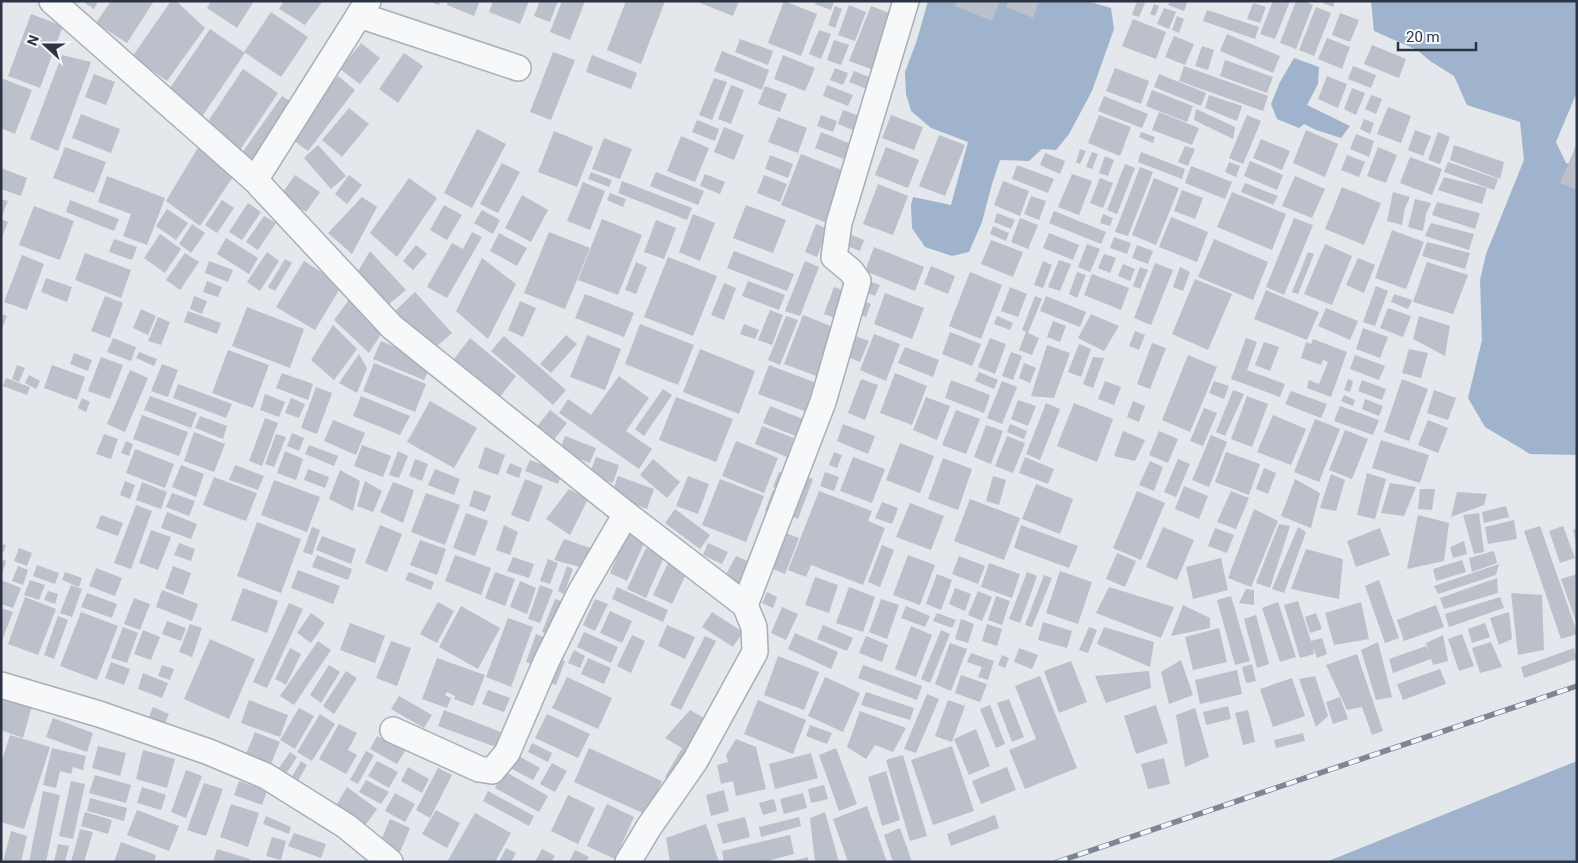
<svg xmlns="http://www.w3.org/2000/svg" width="1578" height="863" viewBox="0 0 1578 863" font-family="Roboto,sans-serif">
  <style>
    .water { fill: #9fb4cc }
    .building { fill: #bbc0ca }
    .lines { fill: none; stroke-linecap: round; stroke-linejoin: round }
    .street-casing { stroke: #a9aeb7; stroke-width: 28 }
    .street { stroke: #f7f8fa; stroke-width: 25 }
    .rail-casing { stroke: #7d8696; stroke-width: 5.5 }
    .rail { stroke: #f4f6f9; stroke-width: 4; stroke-dasharray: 11; stroke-linecap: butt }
  </style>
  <rect width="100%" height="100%" fill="#e4e7ec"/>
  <g class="water">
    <path d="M928 1H1087L1111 8 1114 29 1092 91 1069 134 1056 150 1042 149 1029 161 1000 160 992 184 982 222 969 252 952 256 925 247 912 228 911 205 913 197 951 205 968 142 931 128 911 111 906 94 905 72 917 40Z"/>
    <path d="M1371 1H1577V92L1556 142 1566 163 1577 166V455L1530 454 1485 427 1468 398 1482 340 1480 280 1486 254 1524 160 1520 122 1467 105 1454 76 1430 61 1417 50 1374 31Z"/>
    <path d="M1294 58 1319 67 1318 84 1307 105 1350 126 1341 138 1316 130 1304 124 1299 128 1277 119 1271 104 1280 82Z"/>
    <path d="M1577 761V862H1326Z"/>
  </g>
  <g class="building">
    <path d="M82 1H98L94 9Z"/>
    <path d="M111 1H154L127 43 96 23Z"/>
    <path d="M171 1H176L205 28 167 81 132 57Z"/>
    <path d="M211 1H254L237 28 207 8Z"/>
    <path d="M284 1H323L305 25 279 9Z"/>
    <path d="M428 1H440L439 5Z"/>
    <path d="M448 1H480L474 16 447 5Z"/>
    <path d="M493 1H529L520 24 489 12Z"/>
    <path d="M540 1H558L550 22 534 16Z"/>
    <path d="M562 1H585L570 40 550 32Z"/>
    <path d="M626 1H665L641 64 607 50Z"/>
    <path d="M695 1H739L733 16Z"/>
    <path d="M784 1 817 14 801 56 768 43Z"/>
    <path d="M816 1H834L831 10 815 4Z"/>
    <path d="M957 1H1000L992 21 955 6Z"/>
    <path d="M1008 1H1039L1033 18 1006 7Z"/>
    <path d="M1137 1 1145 3 1139 17 1132 15Z"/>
    <path d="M1170 1H1188L1184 11 1168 5Z"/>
    <path d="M1273 1H1290L1275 39 1260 34Z"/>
    <path d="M1296 1H1304L1313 5 1296 49 1280 43Z"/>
    <path d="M1318 1H1335L1333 7Z"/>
    <path d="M1253 3 1266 7 1260 23 1247 19Z"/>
    <path d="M1154 4 1159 6 1155 16 1150 14Z"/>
    <path d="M849 5 866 12 855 41 838 35Z"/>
    <path d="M835 6 842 9 835 28 828 25Z"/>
    <path d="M871 6 900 17 879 72 849 61Z"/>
    <path d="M1316 7 1331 13 1314 56 1299 50Z"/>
    <path d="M1164 8 1176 12 1169 29 1157 24Z"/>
    <path d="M1207 10 1259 27 1255 39 1203 21Z"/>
    <path d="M271 12 308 37 281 77 244 52Z"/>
    <path d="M1340 13 1359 20 1350 42 1332 35Z"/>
    <path d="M31 14 63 26 40 88 8 76Z"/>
    <path d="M1177 16 1184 19 1179 33 1172 30Z"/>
    <path d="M1133 19 1166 32 1156 59 1122 46Z"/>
    <path d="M210 29 245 53 199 121 164 97Z"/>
    <path d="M819 30 831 34 821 59 809 54Z"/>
    <path d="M1227 34 1280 56 1273 73 1220 51Z"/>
    <path d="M1174 36 1194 44 1185 65 1165 57Z"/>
    <path d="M1327 38 1350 47 1342 69 1318 59Z"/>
    <path d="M740 39 773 51 768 65 735 52Z"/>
    <path d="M834 40 849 45 841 65 827 60Z"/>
    <path d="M361 43 380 58 360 84 340 69Z"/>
    <path d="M1372 45 1406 59 1399 78 1364 64Z"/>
    <path d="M1202 46 1214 50 1208 70 1195 66Z"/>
    <path d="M722 51 769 70 762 90 714 71Z"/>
    <path d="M553 52 575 60 551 120 530 112Z"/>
    <path d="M404 53 423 66 398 103 379 89Z"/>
    <path d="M62 55 91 62 58 151 30 139Z"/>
    <path d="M592 55 637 73 631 89 586 72Z"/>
    <path d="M783 55 815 68 805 91 774 79Z"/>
    <path d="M1225 60 1273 77 1267 93 1220 76Z"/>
    <path d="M1184 66 1268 96 1263 111 1179 81Z"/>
    <path d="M1353 66 1376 75 1371 88 1348 79Z"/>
    <path d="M835 68 848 73 843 85 830 80Z"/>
    <path d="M1115 68 1149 81 1141 104 1106 91Z"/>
    <path d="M243 69 278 93 240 150 205 126Z"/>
    <path d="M854 71 874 79 869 90 849 82Z"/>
    <path d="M94 74 115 82 106 105 85 97Z"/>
    <path d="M1159 74 1206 93 1201 106 1154 87Z"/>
    <path d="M338 76 355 90 308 151 290 138Z"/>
    <path d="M1327 76 1347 84 1338 108 1318 99Z"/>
    <path d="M1 78 32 90 15 134 1 128Z"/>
    <path d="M714 78 727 82 712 120 699 115Z"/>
    <path d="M731 85 744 90 731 124 718 119Z"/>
    <path d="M827 85 853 95 848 106 823 96Z"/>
    <path d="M765 86 787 94 780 112 758 104Z"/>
    <path d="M1352 88 1365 93 1356 115 1344 109Z"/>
    <path d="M1152 90 1193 106 1187 122 1146 106Z"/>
    <path d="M1209 95 1242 106 1237 121 1205 108Z"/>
    <path d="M1371 95 1382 99 1376 114 1365 109Z"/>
    <path d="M282 96 298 106 257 168 242 153Z"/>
    <path d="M1104 96 1148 114 1142 128 1098 111Z"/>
    <path d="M1388 107 1411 116 1401 143 1377 134Z"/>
    <path d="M349 108 369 124 342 157 322 140Z"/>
    <path d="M1196 109 1235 127 1233 139 1194 120Z"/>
    <path d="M843 110 865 118 860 133 838 124Z"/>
    <path d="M1159 112 1199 128 1192 145 1152 130Z"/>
    <path d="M81 114 120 129 111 153 72 138Z"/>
    <path d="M821 115 837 121 833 132 817 126Z"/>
    <path d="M891 115 923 127 914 150 882 138Z"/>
    <path d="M1099 115 1131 127 1120 156 1088 143Z"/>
    <path d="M1247 115 1261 121 1243 164 1229 158Z"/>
    <path d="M778 117 807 128 798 153 768 142Z"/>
    <path d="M1364 119 1374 123 1370 134 1360 129Z"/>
    <path d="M697 120 719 129 715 141 692 132Z"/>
    <path d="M724 127 744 135 734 160 714 152Z"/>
    <path d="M477 129 506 144 472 208 444 193Z"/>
    <path d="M1306 130 1338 144 1325 177 1293 163Z"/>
    <path d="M1415 130 1431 136 1423 156 1408 150Z"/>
    <path d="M554 131 593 147 577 187 538 172Z"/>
    <path d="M821 132 859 147 852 162 815 148Z"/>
    <path d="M1141 132 1155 137 1153 143 1139 137Z"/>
    <path d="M1438 132 1450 137 1440 164 1428 160Z"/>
    <path d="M1356 134 1374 141 1369 157 1350 149Z"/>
    <path d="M939 135 965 145 945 196 919 186Z"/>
    <path d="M681 136 709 148 695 182 667 171Z"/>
    <path d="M604 138 632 149 620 179 592 169Z"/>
    <path d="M1261 139 1290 151 1282 170 1253 158Z"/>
    <path d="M1577 143V190L1560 183Z"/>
    <path d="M318 145 346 176 331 189 304 158Z"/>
    <path d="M1454 145 1504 162 1500 179 1450 160Z"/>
    <path d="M199 146 237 171 200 226 166 201Z"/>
    <path d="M1185 146 1195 149 1188 166 1178 162Z"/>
    <path d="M65 147 106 162 94 193 53 178Z"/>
    <path d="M886 147 919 160 908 188 875 175Z"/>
    <path d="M1378 147 1397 155 1386 183 1367 176Z"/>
    <path d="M1080 149 1086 151 1080 164 1076 162Z"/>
    <path d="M1092 152 1098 154 1092 169 1086 167Z"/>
    <path d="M1141 152 1185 169 1182 179 1138 162Z"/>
    <path d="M1045 153 1065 161 1060 174 1040 165Z"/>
    <path d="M801 154 852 174 832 225 781 205Z"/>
    <path d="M770 155 793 164 788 178 765 169Z"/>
    <path d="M1347 155 1365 162 1359 177 1341 170Z"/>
    <path d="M1105 156 1114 160 1108 176 1099 173Z"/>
    <path d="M1410 157 1442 169 1432 195 1400 183Z"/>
    <path d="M1250 161 1283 175 1277 190 1244 176Z"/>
    <path d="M1229 162 1240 166 1236 177 1225 172Z"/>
    <path d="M1448 162 1498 179 1494 190 1444 172Z"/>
    <path d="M502 163 520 172 498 213 480 204Z"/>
    <path d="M1125 164 1135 168 1117 214 1107 210Z"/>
    <path d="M1017 165 1054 179 1048 193 1012 179Z"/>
    <path d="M1191 166 1232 182 1225 199 1185 183Z"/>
    <path d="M1140 167 1153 172 1128 236 1115 232Z"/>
    <path d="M1 168 27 178 21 196 1 189Z"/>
    <path d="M591 172 612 180 609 187 588 179Z"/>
    <path d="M656 172 704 191 698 205 650 186Z"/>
    <path d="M705 174 725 182 720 194 700 186Z"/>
    <path d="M1072 174 1092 181 1079 215 1058 207Z"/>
    <path d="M295 175 320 192 306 212 281 195Z"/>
    <path d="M349 175 362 185 347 204 335 194Z"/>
    <path d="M764 175 787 184 780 202 757 193Z"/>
    <path d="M107 176 165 198 147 245 123 236 131 214 98 202Z"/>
    <path d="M1295 176 1325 189 1312 218 1282 206Z"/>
    <path d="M1444 177 1487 188 1482 204 1438 190Z"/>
    <path d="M409 178 437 198 397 257 370 233Z"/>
    <path d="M1100 178 1113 183 1103 208 1090 203Z"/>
    <path d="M1154 178 1179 188 1156 245 1132 235Z"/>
    <path d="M622 181 692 208 687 220 618 193Z"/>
    <path d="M1003 181 1029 191 1020 216 994 205Z"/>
    <path d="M583 182 605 191 590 230 567 221Z"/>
    <path d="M1245 183 1278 196 1273 205 1241 192Z"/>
    <path d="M878 184 908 196 893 235 863 224Z"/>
    <path d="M1342 187 1381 203 1364 245 1325 229Z"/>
    <path d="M1182 190 1203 198 1195 219 1174 211Z"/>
    <path d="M1232 192 1286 214 1272 250 1217 227Z"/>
    <path d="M1393 192 1410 197 1405 208 1402 225 1387 221Z"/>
    <path d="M610 193 626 199 623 207 607 200Z"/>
    <path d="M522 195 548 210 531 242 505 228Z"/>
    <path d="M1031 196 1046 201 1039 220 1024 214Z"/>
    <path d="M362 197 377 207 352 254 328 233Z"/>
    <path d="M1 199 8 201 1 218Z"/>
    <path d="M1415 199 1431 203 1426 214 1423 231 1408 227Z"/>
    <path d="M70 200 119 219 114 231 66 212Z"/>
    <path d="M222 200 234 208 217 233 205 225Z"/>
    <path d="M1437 202 1480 213 1475 229 1432 215Z"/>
    <path d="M248 203 261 212 242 240 229 232Z"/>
    <path d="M444 205 462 215 447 240 430 230Z"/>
    <path d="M746 205 786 220 773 253 733 238Z"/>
    <path d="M34 206 74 221 60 260 19 245Z"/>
    <path d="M167 209 188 223 176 240 156 226Z"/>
    <path d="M482 210 500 220 493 234 474 223Z"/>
    <path d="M1054 211 1106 232 1101 244 1049 223Z"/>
    <path d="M997 213 1015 220 1011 229 994 222Z"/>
    <path d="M693 214 715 223 700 261 679 252Z"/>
    <path d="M1103 214 1113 218 1110 226 1100 223Z"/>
    <path d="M264 216 276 223 258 250 246 242Z"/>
    <path d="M1171 217 1208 232 1197 262 1159 247Z"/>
    <path d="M1020 218 1038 225 1028 249 1011 242Z"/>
    <path d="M1294 218 1313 225 1284 295 1266 287Z"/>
    <path d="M1 219 8 222 1 240Z"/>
    <path d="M602 219 642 235 618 295 578 280Z"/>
    <path d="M656 220 676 228 664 259 644 252Z"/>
    <path d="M1431 223 1474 234 1469 250 1425 236Z"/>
    <path d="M192 224 205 233 191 253 179 244Z"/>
    <path d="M816 224 828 229 817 257 805 252Z"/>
    <path d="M993 226 1009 233 1006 241 990 234Z"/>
    <path d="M1392 230 1424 242 1406 289 1375 278Z"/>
    <path d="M472 232 482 237 447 298 427 287 452 243 463 249Z"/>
    <path d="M549 232 590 248 565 309 524 293Z"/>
    <path d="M844 232 864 240 860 251 840 243Z"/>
    <path d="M499 233 527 248 517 266 490 251Z"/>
    <path d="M1049 233 1079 245 1073 260 1043 248Z"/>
    <path d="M160 234 181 249 165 273 144 258Z"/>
    <path d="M1114 237 1131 243 1127 254 1110 248Z"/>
    <path d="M226 238 258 258 249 274 217 254Z"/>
    <path d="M114 239 137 247 132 260 109 252Z"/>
    <path d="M1214 239 1268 262 1253 300 1198 277Z"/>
    <path d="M991 240 1023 252 1013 277 981 264Z"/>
    <path d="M1427 242 1470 253 1465 269 1422 256Z"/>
    <path d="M1087 244 1100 249 1090 272 1078 267Z"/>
    <path d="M1325 244 1352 256 1332 305 1304 294Z"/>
    <path d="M416 245 427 254 413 270 403 261Z"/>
    <path d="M1137 245 1153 251 1148 264 1132 258Z"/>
    <path d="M874 247 924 267 915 291 865 271Z"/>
    <path d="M370 251 406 290 389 304 357 273Z"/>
    <path d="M734 251 794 274 787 291 727 268Z"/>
    <path d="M267 252 279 261 260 291 247 282Z"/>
    <path d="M1308 252 1314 254 1298 294 1292 292Z"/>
    <path d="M85 253 131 270 121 298 75 280Z"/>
    <path d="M185 253 199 262 180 290 166 280Z"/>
    <path d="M1104 254 1116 258 1110 273 1098 268Z"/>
    <path d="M22 255 44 264 27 310 4 302Z"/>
    <path d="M668 257 717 276 693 336 644 317Z"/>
    <path d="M482 258 516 284 488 339 456 311Z"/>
    <path d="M1358 258 1375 265 1364 293 1346 285Z"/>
    <path d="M285 259 292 263 275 291 268 287Z"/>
    <path d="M1059 260 1071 264 1060 291 1048 287Z"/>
    <path d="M209 261 233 270 228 282 205 273Z"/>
    <path d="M304 261 342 285 315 330 276 307Z"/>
    <path d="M805 261 819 267 800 316 785 311Z"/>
    <path d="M1043 261 1052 265 1043 288 1034 285Z"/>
    <path d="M636 262 647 267 636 294 625 290Z"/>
    <path d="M1427 262 1468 275 1453 314 1413 302Z"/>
    <path d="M1155 263 1173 270 1151 325 1134 318Z"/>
    <path d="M1123 264 1135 269 1130 281 1118 276Z"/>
    <path d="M931 266 955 276 948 294 924 284Z"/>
    <path d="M1140 267 1148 270 1140 289 1133 286Z"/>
    <path d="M1180 267 1190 272 1183 291 1173 287Z"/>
    <path d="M970 272 1002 285 981 339 949 326Z"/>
    <path d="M1077 272 1086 275 1077 298 1069 294Z"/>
    <path d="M1092 274 1129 288 1121 310 1084 295Z"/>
    <path d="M46 278 72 287 67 302 41 292Z"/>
    <path d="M864 279 880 285 875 296 859 290Z"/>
    <path d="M1195 279 1232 294 1208 350 1172 334Z"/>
    <path d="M207 281 222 287 218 297 203 292Z"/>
    <path d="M748 281 785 295 779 310 742 296Z"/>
    <path d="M724 283 736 288 724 320 711 315Z"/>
    <path d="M1376 286 1388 291 1375 326 1363 322Z"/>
    <path d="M834 287 848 292 838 319 824 314Z"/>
    <path d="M1010 287 1027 294 1018 317 1001 311Z"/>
    <path d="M1266 290 1319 312 1307 340 1254 319Z"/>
    <path d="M415 292 452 333 430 352 394 312Z"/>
    <path d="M885 293 924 308 912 339 874 324Z"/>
    <path d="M353 294 385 328 369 353 334 320Z"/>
    <path d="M585 294 634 313 624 337 575 318Z"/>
    <path d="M1394 294 1412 300 1408 309 1391 302Z"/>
    <path d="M105 296 123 303 110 338 91 331Z"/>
    <path d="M194 296 207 301 202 314 190 309Z"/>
    <path d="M1035 296 1042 299 1028 333 1039 338 1032 355 1019 350 1026 332 1022 330Z"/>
    <path d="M1046 296 1086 312 1080 327 1040 311Z"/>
    <path d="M856 298 871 304 866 317 851 311Z"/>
    <path d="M520 301 536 308 523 337 508 330Z"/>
    <path d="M247 307 304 329 290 368 232 346Z"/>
    <path d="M1326 308 1358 321 1350 340 1318 326Z"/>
    <path d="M1388 308 1411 316 1403 337 1380 328Z"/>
    <path d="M141 309 156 316 148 335 133 328Z"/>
    <path d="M770 310 783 315 772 345 758 340Z"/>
    <path d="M188 311 221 323 217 334 184 322Z"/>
    <path d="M1 314 7 316 1 330Z"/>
    <path d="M1091 314 1119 326 1104 351 1078 338Z"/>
    <path d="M803 315 841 330 822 378 784 364Z"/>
    <path d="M786 316 798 320 780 365 768 360Z"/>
    <path d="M997 316 1013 323 1010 330 994 324Z"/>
    <path d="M1419 316 1450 326 1445 356 1413 339Z"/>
    <path d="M158 317 170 322 161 345 148 341Z"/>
    <path d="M1053 321 1066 326 1060 342 1047 337Z"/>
    <path d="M640 324 694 345 678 385 625 364Z"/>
    <path d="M744 324 759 330 755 339 740 334Z"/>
    <path d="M333 325 357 349 334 380 311 360Z"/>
    <path d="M1363 328 1388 337 1380 358 1356 349Z"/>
    <path d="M1135 331 1145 335 1139 350 1129 346Z"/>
    <path d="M950 332 981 344 972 366 942 354Z"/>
    <path d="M874 334 900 344 886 381 860 370Z"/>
    <path d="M566 335 577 344 551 373 540 364Z"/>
    <path d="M587 335 621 349 605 390 570 377Z"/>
    <path d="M853 335 869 341 860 362 845 356Z"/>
    <path d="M504 336 566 390 553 405 491 351Z"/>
    <path d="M113 338 136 347 131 361 107 352Z"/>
    <path d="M470 338 516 376 497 401 451 363Z"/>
    <path d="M990 338 1006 344 995 374 978 367Z"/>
    <path d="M1246 338 1257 342 1247 370 1285 384 1280 397 1231 379Z"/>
    <path d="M1313 339 1347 352 1331 397 1307 388 1309 380 1319 384 1328 362 1323 360 1321 365 1301 358 1306 342 1311 344Z"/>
    <path d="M381 341 432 362 424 380 373 359Z"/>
    <path d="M1264 342 1279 347 1270 371 1255 365Z"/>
    <path d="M1152 343 1166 348 1150 389 1137 384Z"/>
    <path d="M1079 344 1091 349 1081 377 1068 372Z"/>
    <path d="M1047 345 1070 353 1054 398 1031 396Z"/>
    <path d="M905 347 939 360 933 377 898 363Z"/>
    <path d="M700 349 755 371 739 414 683 392Z"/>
    <path d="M1409 349 1428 353 1421 378 1402 373Z"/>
    <path d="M228 350 269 365 253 408 212 393Z"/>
    <path d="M139 352 157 359 154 366 136 358Z"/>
    <path d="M1011 352 1022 356 1013 380 1002 376Z"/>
    <path d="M74 353 92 360 88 371 70 364Z"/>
    <path d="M359 354 367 368 357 393 339 383Z"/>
    <path d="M1188 355 1217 367 1190 432 1162 420Z"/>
    <path d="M1355 355 1385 366 1379 380 1350 369Z"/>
    <path d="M101 357 123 365 110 399 88 391Z"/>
    <path d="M1093 357 1104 358 1093 388 1083 384Z"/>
    <path d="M374 363 426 384 415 412 363 391Z"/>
    <path d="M1024 363 1036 368 1030 383 1019 378Z"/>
    <path d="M162 364 178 370 168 397 151 391Z"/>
    <path d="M17 365 25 368 19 382 12 379Z"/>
    <path d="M52 365 85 377 77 400 44 388Z"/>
    <path d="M769 365 819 384 807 412 758 394Z"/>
    <path d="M130 370 148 378 125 432 107 424Z"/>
    <path d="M979 372 998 380 994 389 975 381Z"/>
    <path d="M282 373 313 384 308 400 276 388Z"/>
    <path d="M895 373 927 386 912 425 880 413Z"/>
    <path d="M29 375 40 381 36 389 25 383Z"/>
    <path d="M619 376 649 398 626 431 652 449 639 469 559 413 568 399 591 415Z"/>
    <path d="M6 378 30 387 27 395 3 386Z"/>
    <path d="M861 379 878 385 865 420 848 413Z"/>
    <path d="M1348 379 1353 381 1350 392 1344 390Z"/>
    <path d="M1402 379 1428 389 1409 441 1384 432Z"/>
    <path d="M951 380 990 395 984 413 945 398Z"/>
    <path d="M1362 380 1386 389 1382 400 1358 391Z"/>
    <path d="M1002 381 1017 387 1002 424 987 418Z"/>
    <path d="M1105 381 1121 387 1114 405 1098 399Z"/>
    <path d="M1214 381 1229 386 1224 399 1209 393Z"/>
    <path d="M178 384 232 404 226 418 173 398Z"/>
    <path d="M316 387 332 393 317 434 301 428Z"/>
    <path d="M663 389 672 395 644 436 635 429Z"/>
    <path d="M1233 390 1244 394 1225 436 1216 432Z"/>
    <path d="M1434 390 1456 398 1448 420 1427 413Z"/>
    <path d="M1291 391 1327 404 1321 418 1285 404Z"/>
    <path d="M265 394 285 402 279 417 260 410Z"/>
    <path d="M1344 395 1355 400 1353 406 1341 401Z"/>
    <path d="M150 396 197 413 191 428 144 410Z"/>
    <path d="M361 396 410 416 400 435 353 416Z"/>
    <path d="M1247 396 1268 404 1252 447 1231 439Z"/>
    <path d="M676 397 733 419 716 462 659 440Z"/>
    <path d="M926 397 950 406 937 440 913 430Z"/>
    <path d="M82 398 90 402 86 412 78 408Z"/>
    <path d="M291 398 305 404 299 418 285 413Z"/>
    <path d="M1365 399 1383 406 1379 416 1362 409Z"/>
    <path d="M1018 400 1036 406 1028 426 1011 419Z"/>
    <path d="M430 401 477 428 454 468 407 442Z"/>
    <path d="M1133 401 1145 406 1139 422 1127 417Z"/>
    <path d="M1046 403 1060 409 1040 460 1026 454Z"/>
    <path d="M1074 403 1113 419 1097 462 1057 446Z"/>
    <path d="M770 406 803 419 796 436 763 423Z"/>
    <path d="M1340 406 1379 420 1373 435 1334 421Z"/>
    <path d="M1204 408 1217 413 1203 446 1190 441Z"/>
    <path d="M550 410 567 423 552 442 535 429Z"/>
    <path d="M956 410 980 419 966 454 942 445Z"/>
    <path d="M142 415 188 432 179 456 133 439Z"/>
    <path d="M1273 415 1306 429 1291 465 1257 452Z"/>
    <path d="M200 416 227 426 223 439 195 428Z"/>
    <path d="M265 418 278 423 262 466 249 461Z"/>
    <path d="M1315 419 1340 429 1319 482 1294 472Z"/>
    <path d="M333 420 365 433 356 455 324 441Z"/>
    <path d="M1428 420 1448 428 1438 453 1418 445Z"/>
    <path d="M843 424 875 436 868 454 837 441Z"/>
    <path d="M1010 424 1027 431 1024 439 1007 432Z"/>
    <path d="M986 425 1003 431 991 464 974 457Z"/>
    <path d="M762 426 794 438 787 457 755 444Z"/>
    <path d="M1345 430 1368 439 1352 479 1329 470Z"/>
    <path d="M1123 431 1145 440 1135 461 1114 456Z"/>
    <path d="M1159 431 1178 439 1168 463 1149 455Z"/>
    <path d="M194 432 225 444 214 472 184 461Z"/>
    <path d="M292 433 304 438 299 451 287 446Z"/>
    <path d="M104 434 118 439 111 459 96 454Z"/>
    <path d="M276 434 286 437 274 467 265 464Z"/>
    <path d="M1211 435 1227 442 1209 487 1192 480Z"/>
    <path d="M565 436 596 448 590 463 559 452Z"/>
    <path d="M1007 436 1025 443 1013 473 995 466Z"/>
    <path d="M1381 440 1429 455 1420 483 1372 468Z"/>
    <path d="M126 441 133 444 129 456 121 453Z"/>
    <path d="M736 441 778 458 764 493 722 476Z"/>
    <path d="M900 443 934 456 920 493 886 480Z"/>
    <path d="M309 445 338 456 334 466 305 454Z"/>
    <path d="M362 445 391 456 383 477 354 466Z"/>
    <path d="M485 447 505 455 498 475 478 468Z"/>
    <path d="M135 449 174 464 165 488 126 473Z"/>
    <path d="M285 451 303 459 296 480 277 473Z"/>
    <path d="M398 451 408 456 399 478 389 475Z"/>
    <path d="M834 452 842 455 837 468 829 465Z"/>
    <path d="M1226 452 1260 464 1249 495 1215 482Z"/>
    <path d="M596 457 619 465 613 483 589 475Z"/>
    <path d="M853 457 885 469 872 503 840 491Z"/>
    <path d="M1025 457 1054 469 1048 484 1019 473Z"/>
    <path d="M943 458 972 469 958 510 928 499Z"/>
    <path d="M415 459 428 464 422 481 409 476Z"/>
    <path d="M653 459 680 482 667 498 640 475Z"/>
    <path d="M1178 459 1190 464 1176 497 1164 492Z"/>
    <path d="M530 460 563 472 558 484 525 471Z"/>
    <path d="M1150 461 1163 467 1154 491 1139 485Z"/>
    <path d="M510 463 522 468 519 478 506 473Z"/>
    <path d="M181 465 204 474 196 497 172 487Z"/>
    <path d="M235 465 264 476 258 490 229 480Z"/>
    <path d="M1264 468 1276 473 1268 494 1256 489Z"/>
    <path d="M308 469 329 477 325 488 304 480Z"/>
    <path d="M435 469 460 479 454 495 428 485Z"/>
    <path d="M340 470 360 481 353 511 329 499Z"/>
    <path d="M779 472 792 477 786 492 773 487Z"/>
    <path d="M825 472 839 477 834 491 820 486Z"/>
    <path d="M1367 473 1386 479 1375 519 1357 515Z"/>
    <path d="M798 474 813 479 798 519 783 513Z"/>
    <path d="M1331 474 1345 480 1336 511 1320 508Z"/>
    <path d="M618 476 654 489 647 509 611 495Z"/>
    <path d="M688 476 709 484 698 514 676 506Z"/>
    <path d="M993 476 1006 480 999 505 986 501Z"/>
    <path d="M214 477 257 493 246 521 203 505Z"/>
    <path d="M525 479 543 486 529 522 511 515Z"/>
    <path d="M720 479 764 496 746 542 702 525Z"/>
    <path d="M1295 479 1320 493 1311 528 1281 516Z"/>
    <path d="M274 480 320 497 307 532 261 515Z"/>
    <path d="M125 481 135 485 130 499 120 495Z"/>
    <path d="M365 481 382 491 373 512 357 506Z"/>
    <path d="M142 482 167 492 161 509 136 500Z"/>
    <path d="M393 482 414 490 403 523 380 512Z"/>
    <path d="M1390 483 1416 487 1404 516 1381 513Z"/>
    <path d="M1036 484 1073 499 1060 534 1022 519Z"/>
    <path d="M1184 486 1208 496 1199 519 1175 509Z"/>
    <path d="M569 489 588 499 570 535 546 519Z"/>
    <path d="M1420 489H1435L1432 510 1418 509Z"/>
    <path d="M474 490 491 496 485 512 469 506Z"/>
    <path d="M773 490 784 494 776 515 765 511Z"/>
    <path d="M819 491 872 511 868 521 885 528 863 585 811 565 806 577 788 570Z"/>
    <path d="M1137 491 1165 503 1141 560 1113 548Z"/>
    <path d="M1231 491 1249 498 1236 529 1217 522Z"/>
    <path d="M1457 492 1487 494 1484 505 1451 517Z"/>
    <path d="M172 493 195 501 189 516 166 507Z"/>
    <path d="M426 493 460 505 445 545 411 532Z"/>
    <path d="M970 499 1020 518 1004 560 954 541Z"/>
    <path d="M882 502 898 508 892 524 875 518Z"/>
    <path d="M910 503 944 516 931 550 896 537Z"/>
    <path d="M136 505 152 511 131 569 114 563Z"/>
    <path d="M1506 506 1509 517 1484 523 1482 512Z"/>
    <path d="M675 509 710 535 700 549 665 523Z"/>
    <path d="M1254 509 1278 521 1251 587 1228 578Z"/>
    <path d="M167 512 197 524 191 539 161 528Z"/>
    <path d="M466 513 488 521 475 556 453 548Z"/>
    <path d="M1479 513 1484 552 1474 554 1463 515Z"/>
    <path d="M101 515 123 523 118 536 96 528Z"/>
    <path d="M1418 515 1449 523 1444 561 1407 569Z"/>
    <path d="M1514 520 1517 539 1488 544 1485 527Z"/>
    <path d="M257 522 301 539 281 593 237 576Z"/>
    <path d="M1279 524 1290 526 1270 588 1256 583Z"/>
    <path d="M380 525 402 534 387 572 365 563Z"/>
    <path d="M504 525 518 532 510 555 496 550Z"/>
    <path d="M1021 525 1078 546 1069 568 1014 548Z"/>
    <path d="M1540 526 1577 632V634L1561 639 1524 531Z"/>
    <path d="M1563 526 1575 558 1560 563 1549 531Z"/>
    <path d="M312 527 320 530 312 555 303 552Z"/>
    <path d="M1163 527 1194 540 1177 580 1146 567Z"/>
    <path d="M1298 527 1306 532 1284 593 1272 589Z"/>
    <path d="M1215 528 1234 535 1227 553 1208 546Z"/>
    <path d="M1380 528 1390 555 1356 567 1347 541Z"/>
    <path d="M1577 528V542H1576L1573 530Z"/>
    <path d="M151 530 171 537 158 570 139 563Z"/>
    <path d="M780 531 799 538 785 574 766 566Z"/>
    <path d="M628 532 646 539 627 581 610 573Z"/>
    <path d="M322 536 356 549 351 564 316 550Z"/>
    <path d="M564 539 593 549 587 569 554 560Z"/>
    <path d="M420 540 446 549 437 575 410 565Z"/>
    <path d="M1464 541 1467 554 1453 558 1450 547Z"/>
    <path d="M179 543 195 549 191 561 174 555Z"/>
    <path d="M708 543 728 552 722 564 703 555Z"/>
    <path d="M1 544 6 545 1 558Z"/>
    <path d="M882 545 894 550 880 587 868 582Z"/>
    <path d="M19 548 32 553 27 566 14 561Z"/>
    <path d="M646 548 664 557 646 598 627 589Z"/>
    <path d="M1306 549 1343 559 1339 599 1291 589Z"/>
    <path d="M1494 551 1497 563 1472 572 1469 558Z"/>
    <path d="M1117 553 1136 561 1125 587 1106 579Z"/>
    <path d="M317 555 352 569 348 580 312 567Z"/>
    <path d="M455 555 491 568 481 595 445 581Z"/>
    <path d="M908 555 935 565 920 605 893 595Z"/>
    <path d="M736 556 754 564 742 589 723 580Z"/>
    <path d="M959 556 985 566 978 584 952 574Z"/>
    <path d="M513 557 534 564 529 578 507 571Z"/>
    <path d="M1221 558 1228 590 1193 599 1186 567Z"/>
    <path d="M1 559 6 561 2 575 1 574Z"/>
    <path d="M548 559 558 563 550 584 540 581Z"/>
    <path d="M1462 560 1466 572 1436 581 1433 569Z"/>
    <path d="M669 561 688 570 672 604 653 595Z"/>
    <path d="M989 563 1020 574 1012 598 981 587Z"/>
    <path d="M1499 564 1496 575 1438 594 1434 586Z"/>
    <path d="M37 565 59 573 55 584 33 576Z"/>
    <path d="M18 566 28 570 23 585 12 581Z"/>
    <path d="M173 566 191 573 183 595 165 588Z"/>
    <path d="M567 566 573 569 564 594 558 591Z"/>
    <path d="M96 568 122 578 115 596 89 586Z"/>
    <path d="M298 570 340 586 333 604 291 588Z"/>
    <path d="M1060 571 1092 582 1078 624 1046 613Z"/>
    <path d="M65 572 82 578 79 587 62 580Z"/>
    <path d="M409 572 434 582 431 590 405 580Z"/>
    <path d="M495 572 515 579 505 606 485 598Z"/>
    <path d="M1027 572 1037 576 1020 623 1009 619Z"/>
    <path d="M937 574 952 580 941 610 926 604Z"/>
    <path d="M1577 574V622H1576L1561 579Z"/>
    <path d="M1044 575 1052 578 1032 627 1025 625Z"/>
    <path d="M815 577 838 585 829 613 805 605Z"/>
    <path d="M1497 578 1498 593 1444 609 1440 598Z"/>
    <path d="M1 580 21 588 13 608 1 604Z"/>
    <path d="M30 580 45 585 39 600 24 595Z"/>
    <path d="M1379 580 1399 638 1385 643 1365 586Z"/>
    <path d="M520 581 536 588 527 614 510 607Z"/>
    <path d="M71 585 82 589 72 617 60 613Z"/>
    <path d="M540 585 553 590 540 623 528 619Z"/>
    <path d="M617 587 668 610 663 622 612 599Z"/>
    <path d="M849 587 875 597 863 632 836 623Z"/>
    <path d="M1109 587 1174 607 1161 638 1096 613Z"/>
    <path d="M243 588 278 601 267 633 231 620Z"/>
    <path d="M955 588 971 594 965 611 949 604Z"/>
    <path d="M1246 589 1254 590V605L1239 603Z"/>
    <path d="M162 590 198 604 192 621 156 607Z"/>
    <path d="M48 591 58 594 55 604 44 600Z"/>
    <path d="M978 591 992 597 982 621 968 615Z"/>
    <path d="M767 592 777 597 773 608 762 603Z"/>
    <path d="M87 593 117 604 112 618 81 607Z"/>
    <path d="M1511 593 1542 595 1544 650 1518 655Z"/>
    <path d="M996 596 1010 601 1002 625 988 620Z"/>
    <path d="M1231 596 1250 661 1235 665 1217 600Z"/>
    <path d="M25 597 56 609 38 655 8 644Z"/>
    <path d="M1500 597 1504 608 1449 627 1445 614Z"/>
    <path d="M134 598 150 604 140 630 124 624Z"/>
    <path d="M555 599 564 602 552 635 542 632Z"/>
    <path d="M595 599 608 604 595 631 583 625Z"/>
    <path d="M881 599 899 605 887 639 869 632Z"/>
    <path d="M1298 601 1311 641 1322 638 1327 654 1317 658 1313 647 1314 654 1300 658 1284 605Z"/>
    <path d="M438 602 454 611 437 643 420 634Z"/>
    <path d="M1278 602 1296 657 1280 662 1262 608Z"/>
    <path d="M1361 602 1369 639 1334 645 1325 613Z"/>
    <path d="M289 603 303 609 267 688 253 682Z"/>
    <path d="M1183 605 1210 618V628L1171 636Z"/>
    <path d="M1436 605 1444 627 1404 641 1397 620Z"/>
    <path d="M461 606 500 628 478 669 439 647Z"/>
    <path d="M906 606 930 616 925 627 901 618Z"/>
    <path d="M782 607 798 614 786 640 771 633Z"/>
    <path d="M1 608 13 612 1 643Z"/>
    <path d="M610 611 632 621 622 643 600 633Z"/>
    <path d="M81 612 118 626 97 680 60 666Z"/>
    <path d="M712 612 743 632 733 647 702 627Z"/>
    <path d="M1509 612 1512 639 1499 645 1490 618Z"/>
    <path d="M311 613 325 623 311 643 297 633Z"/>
    <path d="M937 613 956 620 952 628 933 621Z"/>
    <path d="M1316 613 1322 629 1310 633 1305 617Z"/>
    <path d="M1256 615 1269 664 1257 668 1244 619Z"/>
    <path d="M58 616 68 620 54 659 44 655Z"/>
    <path d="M508 618 533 627 511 687 486 677Z"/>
    <path d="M961 619 974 624 968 643 955 639Z"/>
    <path d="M167 621 186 628 181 641 162 634Z"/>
    <path d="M1043 622 1072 631 1067 648 1038 640Z"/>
    <path d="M350 623 385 636 375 663 340 650Z"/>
    <path d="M1485 623 1490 637 1472 643 1468 629Z"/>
    <path d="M190 624 202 628 192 657 179 652Z"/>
    <path d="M987 624 1002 629 997 646 982 641Z"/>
    <path d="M667 625 695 637 685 659 658 646Z"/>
    <path d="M823 625 853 638 847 651 817 639Z"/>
    <path d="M911 626 932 635 916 677 895 669Z"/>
    <path d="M123 627 138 633 127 663 111 658Z"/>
    <path d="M1089 627 1097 630 1088 653 1079 650Z"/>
    <path d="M1104 627 1154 642 1150 667 1097 644Z"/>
    <path d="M1219 628 1227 662 1193 670 1185 637Z"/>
    <path d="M143 630 160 637 151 660 134 654Z"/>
    <path d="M941 630 950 634 930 683 921 679Z"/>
    <path d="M584 632 618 647 611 663 577 647Z"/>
    <path d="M795 633 838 652 831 669 788 649Z"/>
    <path d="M536 634 548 639 538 666 526 662Z"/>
    <path d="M1462 634 1474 666 1459 671 1448 639Z"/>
    <path d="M632 635 645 641 631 673 617 666Z"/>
    <path d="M1443 635 1448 661 1433 665 1431 659 1393 673 1389 659 1426 646 1429 651 1426 643Z"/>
    <path d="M705 636 716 641 681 710 670 705Z"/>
    <path d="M866 636 888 645 882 662 859 653Z"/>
    <path d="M210 639 255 659 229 719 184 699Z"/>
    <path d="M318 641 331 650 294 705 280 696Z"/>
    <path d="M391 641 411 648 397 686 376 678Z"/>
    <path d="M1378 642 1392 697 1376 700 1361 650Z"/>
    <path d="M1491 642 1502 667 1480 673 1472 648Z"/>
    <path d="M950 643 967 649 951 691 935 684Z"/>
    <path d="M290 648 301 654 286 685 275 679Z"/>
    <path d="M1019 648 1038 655 1032 669 1014 662Z"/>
    <path d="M1574 648 1577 659 1524 678 1521 667Z"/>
    <path d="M574 650 585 656 580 668 568 663Z"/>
    <path d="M971 653 994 661 988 680 978 677 982 667 967 662Z"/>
    <path d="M1357 654 1383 731 1372 735 1362 707 1347 710 1326 665Z"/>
    <path d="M1002 655 1009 658 1005 668 998 665Z"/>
    <path d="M778 656 819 672 804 710 764 695Z"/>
    <path d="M555 657 565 661 556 685 546 681Z"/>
    <path d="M437 658 485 675 473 706 454 699 455 696 447 692 445 695 451 698 447 708 422 699Z"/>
    <path d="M588 658 611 668 604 684 581 674Z"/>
    <path d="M1181 660 1193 695 1169 704 1161 672Z"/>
    <path d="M1071 661 1087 702 1059 713 1044 671Z"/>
    <path d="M111 662 130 669 124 685 105 678Z"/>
    <path d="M1252 664 1256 681 1246 683 1242 667Z"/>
    <path d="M162 665 174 669 170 680 158 676Z"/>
    <path d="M329 665 340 672 321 703 310 695Z"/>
    <path d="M863 665 922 686 917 700 858 678Z"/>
    <path d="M1440 669 1446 684 1403 700 1397 684Z"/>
    <path d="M1237 670 1242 694 1200 704 1195 680Z"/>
    <path d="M346 671 357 678 334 714 323 706Z"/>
    <path d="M1149 671 1151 688 1106 703 1095 676Z"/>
    <path d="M143 673 168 683 162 698 138 689Z"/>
    <path d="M961 675 987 684 980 702 955 693Z"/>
    <path d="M1040 676 1077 768 1025 789 1009 750 1036 739 1015 686Z"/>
    <path d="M1315 676 1328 716 1316 727 1299 679Z"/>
    <path d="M567 677 612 698 598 729 552 708Z"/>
    <path d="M825 677 860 693 843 732 808 716Z"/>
    <path d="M1292 678 1305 716 1273 727 1260 689Z"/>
    <path d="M488 690 510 698 504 712 482 704Z"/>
    <path d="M866 692 914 708 910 720 861 705Z"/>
    <path d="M927 694 939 699 916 753 904 749Z"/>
    <path d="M1 695 32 706 23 738 1 730Z"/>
    <path d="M399 696 432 715 424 728 391 709Z"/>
    <path d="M1340 697 1348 719 1333 724 1326 702Z"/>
    <path d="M1009 699 1024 737 1012 742 997 703Z"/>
    <path d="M249 700 288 715 280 737 241 723Z"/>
    <path d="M758 700 806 720 793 754 744 734Z"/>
    <path d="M948 700 965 706 952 742 935 736Z"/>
    <path d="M990 705 1005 744 996 748 980 709Z"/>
    <path d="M1156 705 1168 743 1136 754 1124 716Z"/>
    <path d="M1228 706 1231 719 1206 725 1203 712Z"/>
    <path d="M153 707 169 714 162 730 146 724Z"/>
    <path d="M299 708 314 716 295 749 280 740Z"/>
    <path d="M1195 708 1209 757 1185 767 1176 715Z"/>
    <path d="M444 710 501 732 496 747 438 726Z"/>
    <path d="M690 710 711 722 676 783 665 777 682 748 665 738Z"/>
    <path d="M1248 710 1255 742 1243 745 1235 713Z"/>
    <path d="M860 711 906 728 893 752 875 745 866 759 847 747Z"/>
    <path d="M320 714 335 724 312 761 297 752Z"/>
    <path d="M547 714 590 734 578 758 535 738Z"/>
    <path d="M53 718 93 733 87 752 46 737Z"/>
    <path d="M339 724 357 733 348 750 357 755 346 774 319 759Z"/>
    <path d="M810 725 832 733 827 744 806 736Z"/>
    <path d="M976 729 990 766 969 775 954 739Z"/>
    <path d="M255 732 280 742 268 771 243 761Z"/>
    <path d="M1303 733 1305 741 1276 748 1274 740Z"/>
    <path d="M10 735 50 747 24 829 1 822V763Z"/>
    <path d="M377 736 405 751 397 764 370 749Z"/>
    <path d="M736 739 756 747 766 789 736 796 733 781 721 784 717 765 728 762 726 755Z"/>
    <path d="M532 743 552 753 548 762 528 752Z"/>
    <path d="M98 746 126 753 120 776 92 768Z"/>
    <path d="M952 746 974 811 933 825 911 760Z"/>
    <path d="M52 748 86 756 83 770 73 767 71 774 60 771 56 788 43 785Z"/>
    <path d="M589 748 662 781 647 815 574 782Z"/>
    <path d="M836 748 857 804 839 811 819 755Z"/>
    <path d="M143 750 175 759 167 788 136 779Z"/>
    <path d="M366 751 374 755 358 784 350 780Z"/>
    <path d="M290 752 297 757 282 780 274 775Z"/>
    <path d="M811 753 818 778 775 789 769 764Z"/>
    <path d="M517 755 540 768 533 780 510 768Z"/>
    <path d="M903 755 927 836 910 841 886 760Z"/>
    <path d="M1164 758 1170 784 1148 789 1141 764Z"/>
    <path d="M301 761 307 765 295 786 289 782Z"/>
    <path d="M377 761 398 772 389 788 368 776Z"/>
    <path d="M552 763 567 771 555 792 540 784Z"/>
    <path d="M408 767 429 779 422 793 401 781Z"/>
    <path d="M1007 767 1016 790 981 804 972 781Z"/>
    <path d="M438 768 452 775 430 818 416 810Z"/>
    <path d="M186 770 202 776 186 818 171 812Z"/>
    <path d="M504 771 548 796 539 812 495 788Z"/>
    <path d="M886 771 900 820 882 826 868 777Z"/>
    <path d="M95 775 131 785 126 803 89 793Z"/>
    <path d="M366 780 389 792 381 804 359 792Z"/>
    <path d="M71 781 85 784 73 839 59 836Z"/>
    <path d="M239 781 267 791 262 805 234 795Z"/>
    <path d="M204 783 223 789 206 836 187 830Z"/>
    <path d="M824 785 828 799 811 803 808 789Z"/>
    <path d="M142 787 166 795 161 810 137 803Z"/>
    <path d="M347 787 377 809 364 827 333 811Z"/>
    <path d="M724 790 729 811 711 816 706 795Z"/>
    <path d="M43 791 60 795 46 862H29Z"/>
    <path d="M488 791 534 816 529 826 483 801Z"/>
    <path d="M395 793 415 804 405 822 385 811Z"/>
    <path d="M803 793 807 808 784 814 780 799Z"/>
    <path d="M568 795 595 808 578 844 551 831Z"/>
    <path d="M90 798 127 808 124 821 87 811Z"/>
    <path d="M774 799 777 811 763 815 759 803Z"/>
    <path d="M231 804 259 813 248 847 220 837Z"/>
    <path d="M607 804 634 817 615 859 587 846Z"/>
    <path d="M867 806 887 862H848L833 819Z"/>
    <path d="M137 810 179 826 169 851 127 835Z"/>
    <path d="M436 810 460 823 447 848 422 834Z"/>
    <path d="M85 812 112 820 108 834 81 826Z"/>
    <path d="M825 812 839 862H815L810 818Z"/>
    <path d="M475 813 511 833 495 862H447Z"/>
    <path d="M995 815 999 828 951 846 947 834Z"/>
    <path d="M266 816 291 827 289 834 263 824Z"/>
    <path d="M745 817 750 837 723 844 717 824Z"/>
    <path d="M799 817 801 826 761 837 759 827Z"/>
    <path d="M390 819 410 828 400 852 380 843Z"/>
    <path d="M706 824 719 862H670L666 838Z"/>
    <path d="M900 828 912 862H893L884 835Z"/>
    <path d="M80 829 93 832 84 862H71Z"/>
    <path d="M11 831 27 836 21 862H3Z"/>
    <path d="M294 833 326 844 321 858 288 846Z"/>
    <path d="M790 835 794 854 763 862H724L722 851Z"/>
    <path d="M272 837 286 841 281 860 266 856Z"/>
    <path d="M121 842 156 855 154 862H114Z"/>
    <path d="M58 844 69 846 65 862H54Z"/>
    <path d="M506 848 516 853 511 862H499Z"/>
    <path d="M217 849 250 859 249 862H213Z"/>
    <path d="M542 849 555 856 551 862H535Z"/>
    <path d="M575 850 589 857 586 862H569Z"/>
    <path d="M808 857V862H792V861Z"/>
  </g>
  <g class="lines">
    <defs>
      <g id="street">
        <path d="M52 1 255 180 392 327 626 514 745 605 754 627 755 652 695 761 649 827 628 862"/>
        <path d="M359 15 518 68"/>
        <path d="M255 180 368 1"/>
        <path d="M745 605 823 402 858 281 851 271 834 257 839 223 906 1"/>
        <path d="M1 685 99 714 209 752 266 776 346 826 390 862"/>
        <path d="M393 730 479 769 492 771 507 753 547 660 581 591 626 514"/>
      </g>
    </defs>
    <use href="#street" class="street-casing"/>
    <use href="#street" class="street"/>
    <defs>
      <path id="rail" d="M1057 862 1577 686"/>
    </defs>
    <use href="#rail" class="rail-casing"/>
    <use href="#rail" class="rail"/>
  </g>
  <rect width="1578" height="863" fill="none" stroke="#2b3445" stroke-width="5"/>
  <g transform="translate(45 45) rotate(291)" stroke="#f4f6f9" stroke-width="4" paint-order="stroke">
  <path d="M0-4L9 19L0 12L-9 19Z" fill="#2b3445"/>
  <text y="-8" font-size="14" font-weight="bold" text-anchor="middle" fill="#2b3445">N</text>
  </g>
  <path d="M1398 42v8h78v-8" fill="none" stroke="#2b3445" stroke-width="2.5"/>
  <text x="1406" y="42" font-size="15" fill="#2b3445" stroke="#f4f6f9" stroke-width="4" paint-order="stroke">20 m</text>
</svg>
